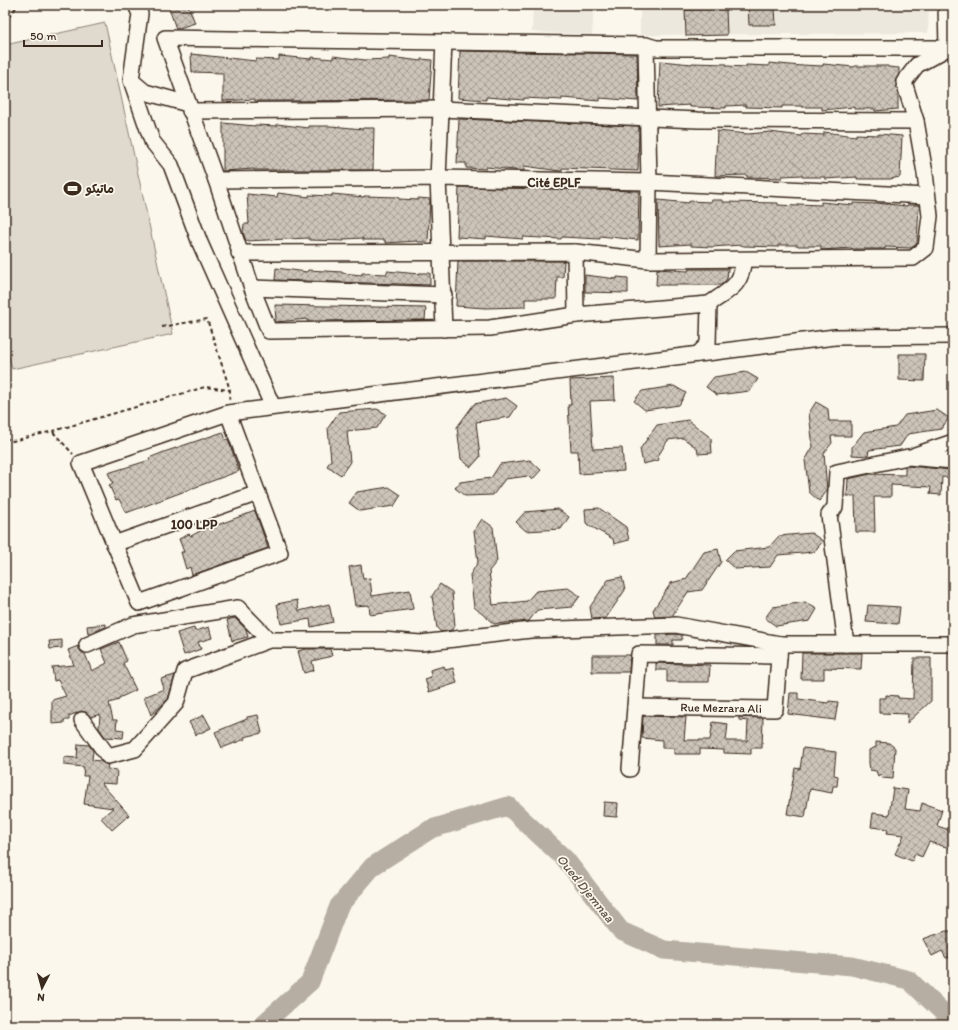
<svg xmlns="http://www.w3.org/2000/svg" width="958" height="1030" viewBox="0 0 958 1030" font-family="Itim,'Playpen Sans Arabic',sans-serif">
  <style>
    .built { fill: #ede8dd }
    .garden { fill: #dfd9ce; stroke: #8d8276 }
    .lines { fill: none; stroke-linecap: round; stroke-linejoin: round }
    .river { stroke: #b6aea2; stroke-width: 19 }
    .building { fill: url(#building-cross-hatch); stroke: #3b2a1e }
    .minor-casing { stroke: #3b2a1e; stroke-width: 18 }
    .path { stroke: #3b2a1e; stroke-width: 2; stroke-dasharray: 4 3; stroke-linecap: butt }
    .minor { stroke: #fbf7ec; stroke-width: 15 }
    .labels { text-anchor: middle; stroke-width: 3.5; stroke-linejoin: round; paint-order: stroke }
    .poi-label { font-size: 12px; font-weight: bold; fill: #3b2a1e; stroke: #fbf7ec; text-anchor: start }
    .street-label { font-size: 12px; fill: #3b2a1e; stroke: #fbf7ec }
    .neighbourhood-label { font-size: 13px; font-weight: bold; fill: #3b2a1e; stroke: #fbf7ec }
    .water-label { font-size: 13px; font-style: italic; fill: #605246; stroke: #fbf7ec }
  </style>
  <defs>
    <pattern id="building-cross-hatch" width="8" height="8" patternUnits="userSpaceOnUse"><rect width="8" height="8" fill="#ccc4b9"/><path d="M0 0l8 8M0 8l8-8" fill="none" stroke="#a79f96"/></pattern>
  </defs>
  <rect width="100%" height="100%" fill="#fbf7ec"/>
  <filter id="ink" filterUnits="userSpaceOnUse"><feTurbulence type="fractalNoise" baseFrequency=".025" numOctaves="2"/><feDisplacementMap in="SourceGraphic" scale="8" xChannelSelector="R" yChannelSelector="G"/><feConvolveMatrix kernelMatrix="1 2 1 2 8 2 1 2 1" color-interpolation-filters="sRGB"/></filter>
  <g filter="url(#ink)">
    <g class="built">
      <path d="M533 5H594L592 35 532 32Z"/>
      <path d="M640 5H929L928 33 640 35Z"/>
    </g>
    <path class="garden" d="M105 23 173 334 12 369 5 342V45Z"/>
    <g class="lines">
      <path class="river" d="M262 1025 310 982 339 906 373 866 431 829 508 806 566 860 621 931 664 950 852 966 909 980 951 1020 952 1025"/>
    </g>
    <g class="building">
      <path d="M168 5H188L195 23 176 29Z"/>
      <path d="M748 5H764V8H775L776 25H749Z"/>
      <path d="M726 9 727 35 686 36 685 10Z"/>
      <path d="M460 51 637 54 638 101 600 98V101L562 98V100L524 98V100L486 97V100L458 98Z"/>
      <path d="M191 54 256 61V59L279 60V56L311 59V57L333 59V56L365 60 389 59V57L421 61V59L432 60 429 100 279 101H255V99L223 101V73L192 72Z"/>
      <path d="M660 61 692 64V63L727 64V66L746 67V65L769 66V63L801 66V65L823 66V64L854 67 855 66H888V67L899 68V74L895 81 898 92V109L875 111V109H854V107L822 110V107H802L801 106H782V108L746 107V105L726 106V108L690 107V105L658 107Z"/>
      <path d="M459 119 639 126 638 171 562 168V171H560L524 166V171L486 167V169L466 168V163H457Z"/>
      <path d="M223 123 255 126V125L277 126V124L309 128V126H331L363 129V128H374L373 170H254V169L223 171Z"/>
      <path d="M717 131 748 134 770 132 801 136 802 134 824 135V132L856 136V134L879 135V134L902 136 900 177 890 179H857V177L825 179V177H802V175L782 176V178L747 177V175L715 176Z"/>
      <path d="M459 187 639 191 638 240 600 236V239L562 237 561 239 523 237V239L486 236V239L457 237Z"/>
      <path d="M278 193 309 197V195L332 196V194L364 197V196L398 197 399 199 418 200V198L430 199 428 242H417V241L385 243V240H363V238L344 239V241L309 240V238L246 241 243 232 244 224H249L247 194 277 197Z"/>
      <path d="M658 200 689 203V201L711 202 712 200H723V202L778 203V205L798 206V204L821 205V202L853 205V203L876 204V203L907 206V205H919L917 244 911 248 885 247V249H852V248L821 250V246H798V245H778V247L743 246 742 245 711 247 691 246V244L659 246Z"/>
      <path d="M458 261H564L563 277H557L556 299H525V307L485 308 456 306Z"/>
      <path d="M276 268 307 272 308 270 342 272V273L362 275V273L387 274V271L419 274V273H430V285L275 280Z"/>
      <path d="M657 269 688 271 689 269H728L727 279 721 285H656Z"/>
      <path d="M585 275 617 279V277L628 278V293L585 292Z"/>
      <path d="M275 305 426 308 425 320 307 321V319L276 322Z"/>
      <path d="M899 354H925L924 381 899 380Z"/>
      <path d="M746 372 758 379 750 391 717 395 706 387 714 377Z"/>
      <path d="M614 378 615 400 590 401 593 449 622 448 624 471 579 474 578 451H571L568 405H571L570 380Z"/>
      <path d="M674 386 686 393 679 405 645 410 634 401 642 391Z"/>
      <path d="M506 398 517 406 510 417 476 422 480 457 471 467 461 459 457 427 474 404Z"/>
      <path d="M816 402 828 409 829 421H851V436H831L832 443 824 453 827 491 819 501 809 492 805 460 813 447 809 413Z"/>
      <path d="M377 409 386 414 377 428 347 431 350 462 341 475 327 466 331 460 328 428 339 412Z"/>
      <path d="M937 410 949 418 941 429 908 434 900 446 869 450 868 456 852 455V447L864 432 896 427 905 415Z"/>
      <path d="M688 420 711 438 712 453 698 454 697 448 683 438 668 440 658 456 659 460 643 464 640 449 657 425Z"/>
      <path d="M223 432 226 440 228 439 239 471 126 513 119 499 116 500 109 485 113 483 108 473 150 460 149 458 164 452Z"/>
      <path d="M530 460 541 470 532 480 528 476 505 479 493 495 465 496 455 488 460 482 491 478 500 464Z"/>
      <path d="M907 466 953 470V478L942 477 941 495 930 494 931 487 891 485V497H874L875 532H856L855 496H847L848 479 870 474 905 475V467Z"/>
      <path d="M389 487 401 495 394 506 360 511 349 503 357 492Z"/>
      <path d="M599 508 626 527 629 540 614 544 613 539 592 527H590L586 523 585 509Z"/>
      <path d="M558 509 569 517 561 529 526 531 516 522 525 512Z"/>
      <path d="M255 511 268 548 192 575 190 567 186 569 181 552H184L179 539 189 534 191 536 211 525 212 527Z"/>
      <path d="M482 519 493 527 497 561 489 571 493 605 527 601 536 591 568 588 580 596 572 607 537 610 529 621 494 624 474 607 470 575 478 562 474 531Z"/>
      <path d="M811 533 823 541 814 552 778 555 770 567 735 569 725 560 734 551 769 547 779 536Z"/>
      <path d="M718 549 721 562 702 590 688 592 672 616 655 617 653 610 671 583 686 579 704 552Z"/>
      <path d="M361 565 363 579 370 578 372 596 410 590 413 609 370 615 369 605 355 606 349 567Z"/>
      <path d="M622 577 625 590 606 618 592 619 590 607 608 580Z"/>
      <path d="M440 584 452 592 455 626 452 630 441 632 437 628 432 596Z"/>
      <path d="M297 600 299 611 329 604 333 622 311 627 310 619 281 624 277 604Z"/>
      <path d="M805 602 817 609 810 621 776 626 765 618 773 607Z"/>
      <path d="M868 605 900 607 898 624 866 622Z"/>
      <path d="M235 618 246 629 248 637 232 641 227 620Z"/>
      <path d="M106 624V627L88 634 87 626Z"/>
      <path d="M209 627 212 638 198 642 201 649 184 655 177 633 194 628 195 631Z"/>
      <path d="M675 634 682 635V640H673V645H657V635Z"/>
      <path d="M62 640V648L50 649 49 641Z"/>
      <path d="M119 642 127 661 123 663 136 690 119 698V700L109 703 113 720H117L116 729 124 730 123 738 105 737 99 728 100 714 91 717 86 712 81 711 69 716V720H64V723L52 724V700L66 696 58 680 54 681 52 667 74 665 68 650 78 646 81 652 85 654 92 671 107 663 101 649Z"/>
      <path d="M306 649H330L332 656 312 661 314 670 304 673 298 651Z"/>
      <path d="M802 653H862L861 669 824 668V679H801Z"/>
      <path d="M592 655H630L629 672H592Z"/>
      <path d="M914 658H931V701L907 723 908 714 879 713V698H886V695L898 696V698L913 699Z"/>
      <path d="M656 663 710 665 709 682H667V670H656Z"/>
      <path d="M444 666 446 670 453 668 457 683 429 692 425 679 431 677 430 670Z"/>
      <path d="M175 675 168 699 151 715 144 697 164 689 161 679Z"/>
      <path d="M790 693H798V699L828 703 829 701 838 702 835 720 788 714Z"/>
      <path d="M204 715 211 728 196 735 189 722Z"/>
      <path d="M258 715 262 733 244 737 245 739 222 748 215 732 247 719V717Z"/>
      <path d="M643 716 686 717 684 740H710L713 722 728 724 726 741H747L748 721 739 720V717L763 718 762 748H751V754L724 753V750L700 749V754H674V748H662V740L642 738Z"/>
      <path d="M876 742 889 743 895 748 893 779 882 778 881 774 878 776 876 771 870 770 869 763V750L876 747Z"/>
      <path d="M78 744 89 745 93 751 92 760 100 761 108 765 107 769 117 770 116 784 101 783 129 815 112 830 101 818 113 808 84 804 88 776H83L84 767 64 765V757L77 758Z"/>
      <path d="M803 748 836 752 834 775 838 776 837 786H833L832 793 810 789 805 817 787 814 795 768 800 769Z"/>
      <path d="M893 788 908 790 905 809 920 811 922 803 942 810 937 826 953 831V849L929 842 922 857 915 854 912 861 895 854 904 835 887 833 888 829 871 827 873 813 889 815Z"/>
      <path d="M604 802 618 803 617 817 603 816Z"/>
      <path d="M946 931H953V957L946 958 942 951 932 956 923 939Z"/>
    </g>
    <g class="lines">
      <defs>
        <g id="minor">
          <path d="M136 5 140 14 131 80 152 141 171 165 200 243 273 407"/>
          <path d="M946 5 947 48"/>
          <path d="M444 42 438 178 444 329"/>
          <path d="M646 45 649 182 648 260"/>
          <path d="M132 81 145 92 188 104"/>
          <path d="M190 111 440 109 698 120 916 121"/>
          <path d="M216 180 438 178 649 182 927 196"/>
          <path d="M575 252 576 315"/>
          <path d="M239 253 575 252 648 260 913 258 926 248 930 216 925 173 916 121 904 82 917 65 946 49"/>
          <path d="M252 288 269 331 490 328 576 315 709 304 708 344 698 354"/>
          <path d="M444 295 252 288 216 180 165 38 646 45 656 48H947"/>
          <path d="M709 304C727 291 743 286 743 260"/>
          <path d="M228 413 280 553 139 603 81 463 228 413 835 337 953 336"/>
          <path d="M915 455 953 442"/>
          <path d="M114 544 258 493"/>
          <path d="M846 644 829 515 835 507 837 472 908 457 953 461"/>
          <path d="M87 645 133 625 238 608 269 640"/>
          <path d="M635 707 639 654 779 656"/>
          <path d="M82 720 108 756 135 749 176 703 185 671 269 640H382L421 643 531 630 676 625 780 644"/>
          <path d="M630 769 635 707 775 709 780 644H953"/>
        </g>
      </defs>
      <use href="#minor" class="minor-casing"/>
      <g class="path">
        <path d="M5 22 18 5"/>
        <path d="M5 33 8 44"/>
        <path d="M162 327 207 319 230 390 229 402"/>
        <path d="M53 432 73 454"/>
        <path d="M5 438 13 441 53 431 205 387 230 390"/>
      </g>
      <use href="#minor" class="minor"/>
    </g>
  </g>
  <defs>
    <symbol id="stadium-bare" viewBox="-9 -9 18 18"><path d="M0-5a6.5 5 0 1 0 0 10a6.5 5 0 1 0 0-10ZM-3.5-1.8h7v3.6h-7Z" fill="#3b2a1e" stroke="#fbf7ec" stroke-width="2.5" paint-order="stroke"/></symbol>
  </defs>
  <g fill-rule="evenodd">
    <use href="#stadium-bare" x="60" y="176" width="25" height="25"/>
  </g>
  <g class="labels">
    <g class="poi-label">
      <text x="86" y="193">ماتيكو</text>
    </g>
    <g class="street-label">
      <text transform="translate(721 708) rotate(1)" y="4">Rue Mezrara Ali</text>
    </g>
    <g class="neighbourhood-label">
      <text x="554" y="187">Cité EPLF</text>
      <text x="194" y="529">100 LPP</text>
    </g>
    <g class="water-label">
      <text transform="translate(586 888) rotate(51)" y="5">Oued Djemnaa</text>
    </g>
  </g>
  <rect width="958" height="1030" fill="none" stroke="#fbf7ec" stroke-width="20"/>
  <rect x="10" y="10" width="938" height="1010" fill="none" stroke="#3b2a1e" stroke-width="1.5" filter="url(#ink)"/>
  <g transform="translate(42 988) rotate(186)" stroke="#fbf7ec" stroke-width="3" paint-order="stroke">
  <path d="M0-3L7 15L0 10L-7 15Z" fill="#3b2a1e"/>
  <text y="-6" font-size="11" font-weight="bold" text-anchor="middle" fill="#3b2a1e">N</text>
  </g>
  <path d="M24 40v6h78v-6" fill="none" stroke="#3b2a1e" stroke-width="2"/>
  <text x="30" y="40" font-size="12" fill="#3b2a1e" stroke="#fbf7ec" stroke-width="3" paint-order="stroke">50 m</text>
</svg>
